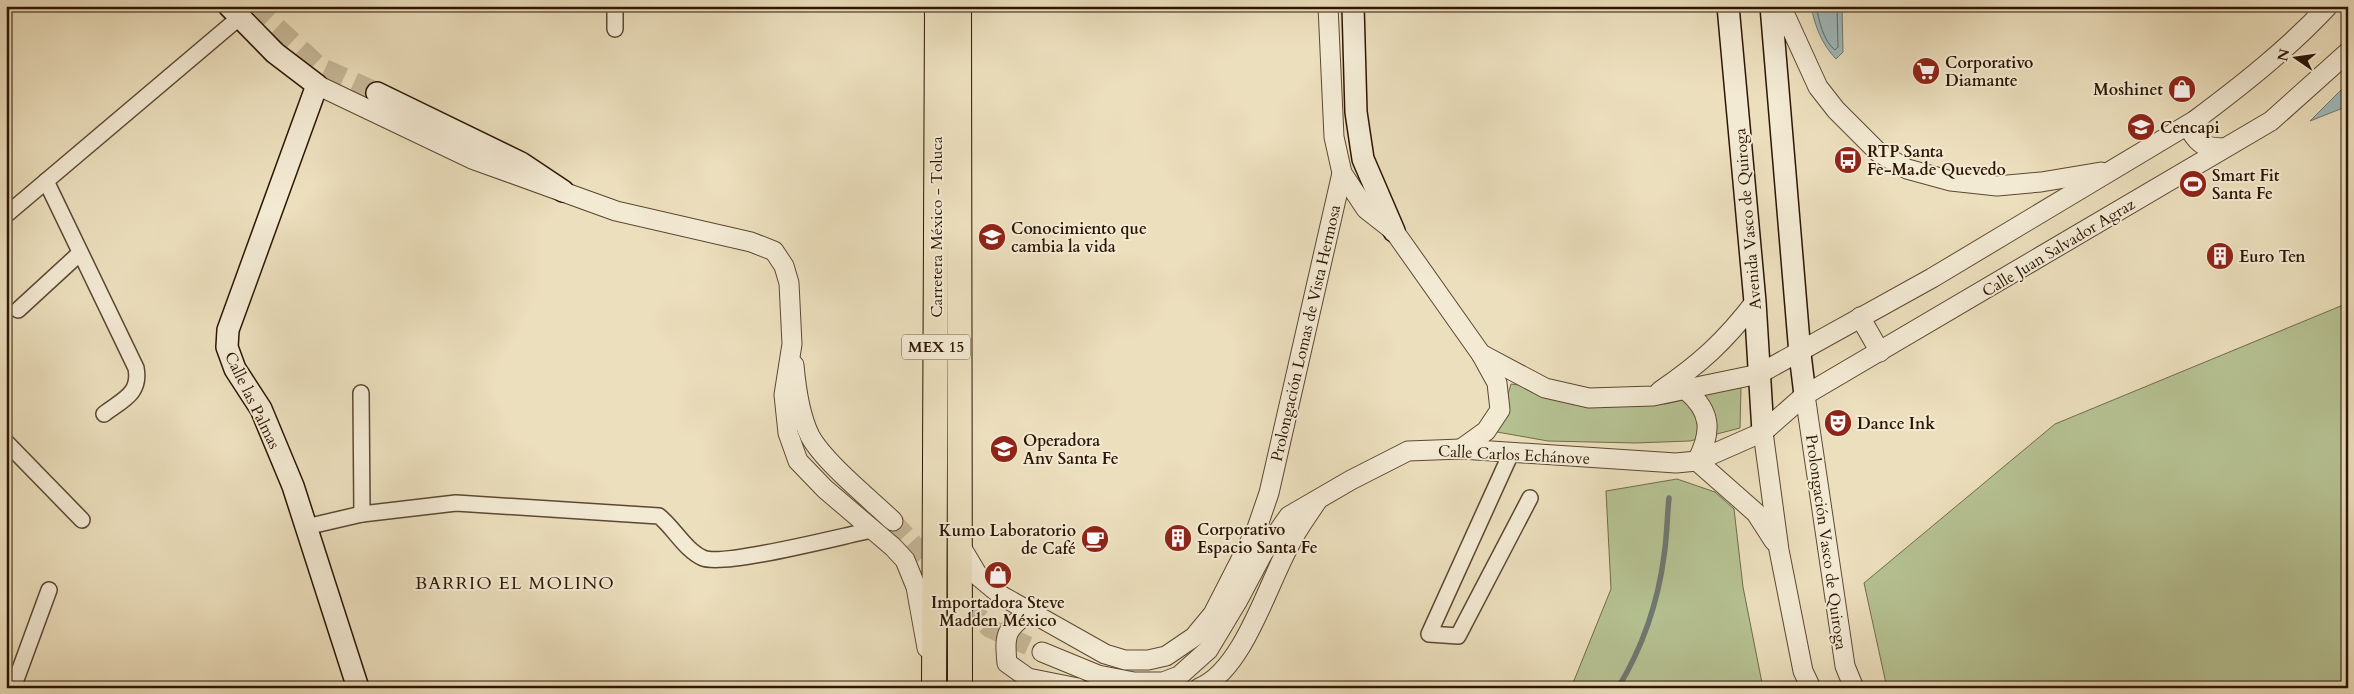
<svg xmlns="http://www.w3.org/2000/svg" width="2354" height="694" viewBox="0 0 2354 694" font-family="Cardo,serif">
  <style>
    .green { fill: #b6c293; stroke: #716c4a }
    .water { fill: #9ebabc; stroke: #707872 }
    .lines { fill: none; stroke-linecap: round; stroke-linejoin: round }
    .shore { stroke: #65685f; stroke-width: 1 }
    .stream { stroke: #707872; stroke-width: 5.5 }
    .tertiary-tunnel { stroke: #c6b798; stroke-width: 19; stroke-dasharray: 19 9; stroke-linecap: butt }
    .secondary-tunnel { stroke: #c6b798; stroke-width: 21; stroke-dasharray: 21 11; stroke-linecap: butt }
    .minor-casing { stroke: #5c4831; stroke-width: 18 }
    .tertiary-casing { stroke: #5c4831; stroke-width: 21 }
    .secondary-casing { stroke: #2c1602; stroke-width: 24 }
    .primary-casing { stroke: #2c1602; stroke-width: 26 }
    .minor { stroke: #f3ead4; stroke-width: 15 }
    .tertiary { stroke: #f3ead4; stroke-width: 19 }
    .secondary { stroke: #f3ead4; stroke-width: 21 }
    .primary { stroke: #ecdfbd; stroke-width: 24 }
    .labels { text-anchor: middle; stroke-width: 4; stroke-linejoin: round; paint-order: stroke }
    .shield { fill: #f3ead4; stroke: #685641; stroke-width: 1 }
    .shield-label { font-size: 15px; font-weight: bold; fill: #2c1602 }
    .poi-label { font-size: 16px; font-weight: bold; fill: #2c1602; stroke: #f3ead4; text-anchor: start }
    .street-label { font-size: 16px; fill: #2c1602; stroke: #f3ead4 }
    .neighbourhood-label { font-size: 18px; letter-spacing: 1px; fill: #2c1602; stroke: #f3ead4 }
  </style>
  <rect width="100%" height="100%" fill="#ecdfbd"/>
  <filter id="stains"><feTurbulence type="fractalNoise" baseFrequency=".004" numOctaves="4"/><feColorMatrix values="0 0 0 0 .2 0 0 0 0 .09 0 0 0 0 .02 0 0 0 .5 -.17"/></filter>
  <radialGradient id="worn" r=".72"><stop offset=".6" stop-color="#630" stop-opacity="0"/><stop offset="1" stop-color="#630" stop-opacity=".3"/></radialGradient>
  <g class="green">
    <path d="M2348 303V688H1887L1864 583 2055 424Z"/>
    <path d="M1511 384 1665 404 1741 387 1740 428 1690 441 1635 443 1548 441 1497 432Z"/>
    <path d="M1677 479 1715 492 1734 509 1743 587 1763 688H1571L1611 589 1606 491Z"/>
  </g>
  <g class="water">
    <path d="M1811 6H1842L1843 52 1836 59C1822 44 1815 27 1811 6Z"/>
    <path d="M2348 83V106L2310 121Z"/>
  </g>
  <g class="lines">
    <path class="shore" d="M1816 6C1819 20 1823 41 1835 50L1838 47 1837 6"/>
    <path class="stream" d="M1618 688C1642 648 1658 602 1664 556 1667 537 1667 517 1669 498"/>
    <path class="tertiary-tunnel" d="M893 521 989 628 1042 652"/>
    <path class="secondary-tunnel" d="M253 6 319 67 377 93"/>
    <defs>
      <g id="minor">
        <path d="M615 29V6"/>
        <path d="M46 181 136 368C141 394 122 400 104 414"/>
        <path d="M6 215 240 17"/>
        <path d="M18 310 80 253"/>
        <path d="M361 393 362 514"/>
        <path d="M6 442 82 520"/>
        <path d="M1512 451 1429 634 1458 636 1530 498"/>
        <path d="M306 527 362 514 456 503 659 516C674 528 685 550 703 558 724 567 842 536 872 530"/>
        <path d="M13 688 49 590"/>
      </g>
      <g id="tertiary">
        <path d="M1328 6 1334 137 1342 173 1366 209 1394 231 1481 354 1497 383 1500 410 1486 431 1461 449"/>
        <path d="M1781 6 1818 87 1836 110 1878 152 1907 169 1951 181 1997 186 2041 182 2101 172"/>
        <path d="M317 85 472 159 616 211 751 242 774 251 784 266 789 283 792 344 784 395 788 433 798 461 825 489 893 547 905 560 916 587 927 648"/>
        <path d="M2194 121 2190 130C2200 147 2205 147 2224 148"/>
        <path d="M1860 317 1880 352"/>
        <path d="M1481 354 1545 388 1589 398 1653 396 1759 374 1932 278 2194 121C2241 86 2288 49 2328 6"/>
        <path d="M794 365C796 388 800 416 810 436 824 462 870 499 893 521"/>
        <path d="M1686 390C1712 412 1712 432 1697 461L1756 513 1774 541"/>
        <path d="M1660 391C1700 364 1725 341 1755 302"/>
        <path d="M1805 395 1845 666 1854 688"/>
        <path d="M1763 432 1779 550 1803 671 1811 688"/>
        <path d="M960 545 979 577 1002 596 1105 654 1125 660H1148L1166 656 1194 637 1213 614 1257 528 1269 493 1342 173"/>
        <path d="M1029 612C1006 629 1004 634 1007 663L1028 678 1078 688"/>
        <path d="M1042 652 1098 675 1134 682H1163L1179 676 1208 650 1238 600 1263 553 1289 516 1351 480 1408 451 1461 449 1676 463 1697 461 1763 432 1805 395 2271 121 2348 52"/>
        <path d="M1199 688C1243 671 1268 583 1290 544 1297 529 1308 515 1317 501"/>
      </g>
      <g id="secondary">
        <path d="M229 6 275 53 317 85 228 330 227 347 235 369 261 409 293 486 358 688"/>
        <path d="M1353 6 1356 112 1363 159 1394 231"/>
        <path d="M1728 6 1755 302 1763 432"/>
        <path d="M1771 6 1800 354 1805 395"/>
        <path d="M377 93 521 163 563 191"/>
      </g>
      <g id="primary">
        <path d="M959 6 960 688"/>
        <path d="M934 688 937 6"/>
      </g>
    </defs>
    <use href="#minor" class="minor-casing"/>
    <use href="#tertiary" class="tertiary-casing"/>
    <use href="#secondary" class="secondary-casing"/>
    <use href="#primary" class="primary-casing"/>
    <use href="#minor" class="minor"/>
    <use href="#tertiary" class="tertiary"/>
    <use href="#secondary" class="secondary"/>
    <use href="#primary" class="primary"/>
  </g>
  <defs>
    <symbol id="supermarket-disc" viewBox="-11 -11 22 22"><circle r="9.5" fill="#8f2418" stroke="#f3ead4"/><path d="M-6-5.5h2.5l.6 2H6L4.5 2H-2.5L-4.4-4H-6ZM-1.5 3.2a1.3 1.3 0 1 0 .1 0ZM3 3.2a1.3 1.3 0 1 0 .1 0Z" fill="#fff"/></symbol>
    <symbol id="shop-disc" viewBox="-11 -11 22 22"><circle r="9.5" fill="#8f2418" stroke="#f3ead4"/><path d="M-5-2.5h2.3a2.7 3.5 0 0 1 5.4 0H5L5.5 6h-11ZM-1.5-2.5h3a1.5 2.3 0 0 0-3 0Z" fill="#fff"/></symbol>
    <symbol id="university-disc" viewBox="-11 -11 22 22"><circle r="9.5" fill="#8f2418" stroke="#f3ead4"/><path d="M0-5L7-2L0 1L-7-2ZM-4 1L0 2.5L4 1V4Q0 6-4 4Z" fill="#fff"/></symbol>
    <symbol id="bus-disc" viewBox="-11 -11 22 22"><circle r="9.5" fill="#8f2418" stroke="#f3ead4"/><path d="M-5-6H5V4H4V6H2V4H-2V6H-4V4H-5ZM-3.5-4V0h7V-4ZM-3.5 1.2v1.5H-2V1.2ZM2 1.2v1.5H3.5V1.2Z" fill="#fff"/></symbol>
    <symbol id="stadium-disc" viewBox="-11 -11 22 22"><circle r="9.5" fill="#8f2418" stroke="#f3ead4"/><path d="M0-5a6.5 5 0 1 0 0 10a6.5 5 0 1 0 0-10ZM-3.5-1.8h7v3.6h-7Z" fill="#fff"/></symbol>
    <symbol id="school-disc" viewBox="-11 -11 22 22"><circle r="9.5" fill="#8f2418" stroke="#f3ead4"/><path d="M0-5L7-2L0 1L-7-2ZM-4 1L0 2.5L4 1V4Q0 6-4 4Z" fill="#fff"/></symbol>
    <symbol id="building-disc" viewBox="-11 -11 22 22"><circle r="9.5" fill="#8f2418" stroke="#f3ead4"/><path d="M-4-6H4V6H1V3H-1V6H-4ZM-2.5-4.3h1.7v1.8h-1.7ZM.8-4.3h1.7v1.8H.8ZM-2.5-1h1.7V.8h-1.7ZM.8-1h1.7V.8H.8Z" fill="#fff"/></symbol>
    <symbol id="theatre-disc" viewBox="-11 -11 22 22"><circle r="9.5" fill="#8f2418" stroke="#f3ead4"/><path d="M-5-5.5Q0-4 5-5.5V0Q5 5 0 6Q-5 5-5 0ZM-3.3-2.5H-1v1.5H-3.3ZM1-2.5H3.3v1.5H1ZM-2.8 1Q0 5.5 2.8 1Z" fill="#fff"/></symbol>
    <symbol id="cafe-disc" viewBox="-11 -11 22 22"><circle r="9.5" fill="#8f2418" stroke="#f3ead4"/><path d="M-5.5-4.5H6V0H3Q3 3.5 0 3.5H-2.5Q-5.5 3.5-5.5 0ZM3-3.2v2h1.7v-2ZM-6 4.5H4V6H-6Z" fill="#fff"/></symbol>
  </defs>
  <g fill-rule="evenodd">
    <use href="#supermarket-disc" x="1910" y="55" width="32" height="32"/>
    <use href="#shop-disc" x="2166" y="73" width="32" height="32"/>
    <use href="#university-disc" x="2125" y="111" width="32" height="32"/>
    <use href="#bus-disc" x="1832" y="144" width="32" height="32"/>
    <use href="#stadium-disc" x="2177" y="168" width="32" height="32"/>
    <use href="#school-disc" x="976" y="221" width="32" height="32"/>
    <use href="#building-disc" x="2204" y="240" width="32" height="32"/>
    <use href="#theatre-disc" x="1822" y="407" width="32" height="32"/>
    <use href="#school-disc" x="988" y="433" width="32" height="32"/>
    <use href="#building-disc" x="1162" y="522" width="32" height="32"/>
    <use href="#cafe-disc" x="1079" y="523" width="32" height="32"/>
    <use href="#shop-disc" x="982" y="559" width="32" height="32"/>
  </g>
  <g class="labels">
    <rect class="shield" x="902" y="334.5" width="68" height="25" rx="4"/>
    <g class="shield-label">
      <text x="936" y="352">MEX 15</text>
    </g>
    <g class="poi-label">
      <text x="1945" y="68">Corporativo<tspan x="1945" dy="18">Diamante</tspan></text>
      <text x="2163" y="95" text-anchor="end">Moshinet</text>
      <text x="2160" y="133">Cencapi</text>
      <text x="1867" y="157">RTP Santa<tspan x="1867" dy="18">Fe-Ma.de Quevedo</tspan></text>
      <text x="2212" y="181">Smart Fit<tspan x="2212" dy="18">Santa Fe</tspan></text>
      <text x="1011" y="234">Conocimiento que<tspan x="1011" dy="18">cambia la vida</tspan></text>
      <text x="2239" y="262">Euro Ten</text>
      <text x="1857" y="429">Dance Ink</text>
      <text x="1023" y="446">Operadora<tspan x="1023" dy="18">Anv Santa Fe</tspan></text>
      <text x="1197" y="535">Corporativo<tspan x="1197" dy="18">Espacio Santa Fe</tspan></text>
      <text x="1076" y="536" text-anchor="end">Kumo Laboratorio<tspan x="1076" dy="18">de Café</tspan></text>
      <text x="998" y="608" text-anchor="middle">Importadora Steve<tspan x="998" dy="18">Madden México</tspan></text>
    </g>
    <g class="street-label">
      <text transform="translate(1747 219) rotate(-95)" y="6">Avenida Vasco de Quiroga</text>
      <text transform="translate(936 227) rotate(-90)" y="6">Carretera México - Toluca</text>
      <text transform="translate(2058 247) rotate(-31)" y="6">Calle Juan Salvador Agraz</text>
      <text transform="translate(1305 333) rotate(-77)" y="6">Prolongación Lomas de Vista Hermosa</text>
      <text transform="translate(253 400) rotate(64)" y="6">Calle las Palmas</text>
      <text transform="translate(1514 454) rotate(3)" y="6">Calle Carlos Echánove</text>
      <text transform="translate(1827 542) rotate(82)" y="6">Prolongación Vasco de Quiroga</text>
    </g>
    <g class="neighbourhood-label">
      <text x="515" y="589">BARRIO EL MOLINO</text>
    </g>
  </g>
  <rect width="2354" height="694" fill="none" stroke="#ecdfbd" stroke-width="25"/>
  <rect x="8" y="8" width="2339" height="679" fill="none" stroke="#2c1602" stroke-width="2.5"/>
  <rect x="12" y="12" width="2329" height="669" fill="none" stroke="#2c1602"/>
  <g transform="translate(2296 58) rotate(283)" stroke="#f3ead4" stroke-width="4" paint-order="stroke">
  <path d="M0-4L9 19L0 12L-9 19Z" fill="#2c1602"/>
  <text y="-8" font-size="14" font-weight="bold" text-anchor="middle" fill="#2c1602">N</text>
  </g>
  <rect width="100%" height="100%" filter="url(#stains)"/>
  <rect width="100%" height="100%" fill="url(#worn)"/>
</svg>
